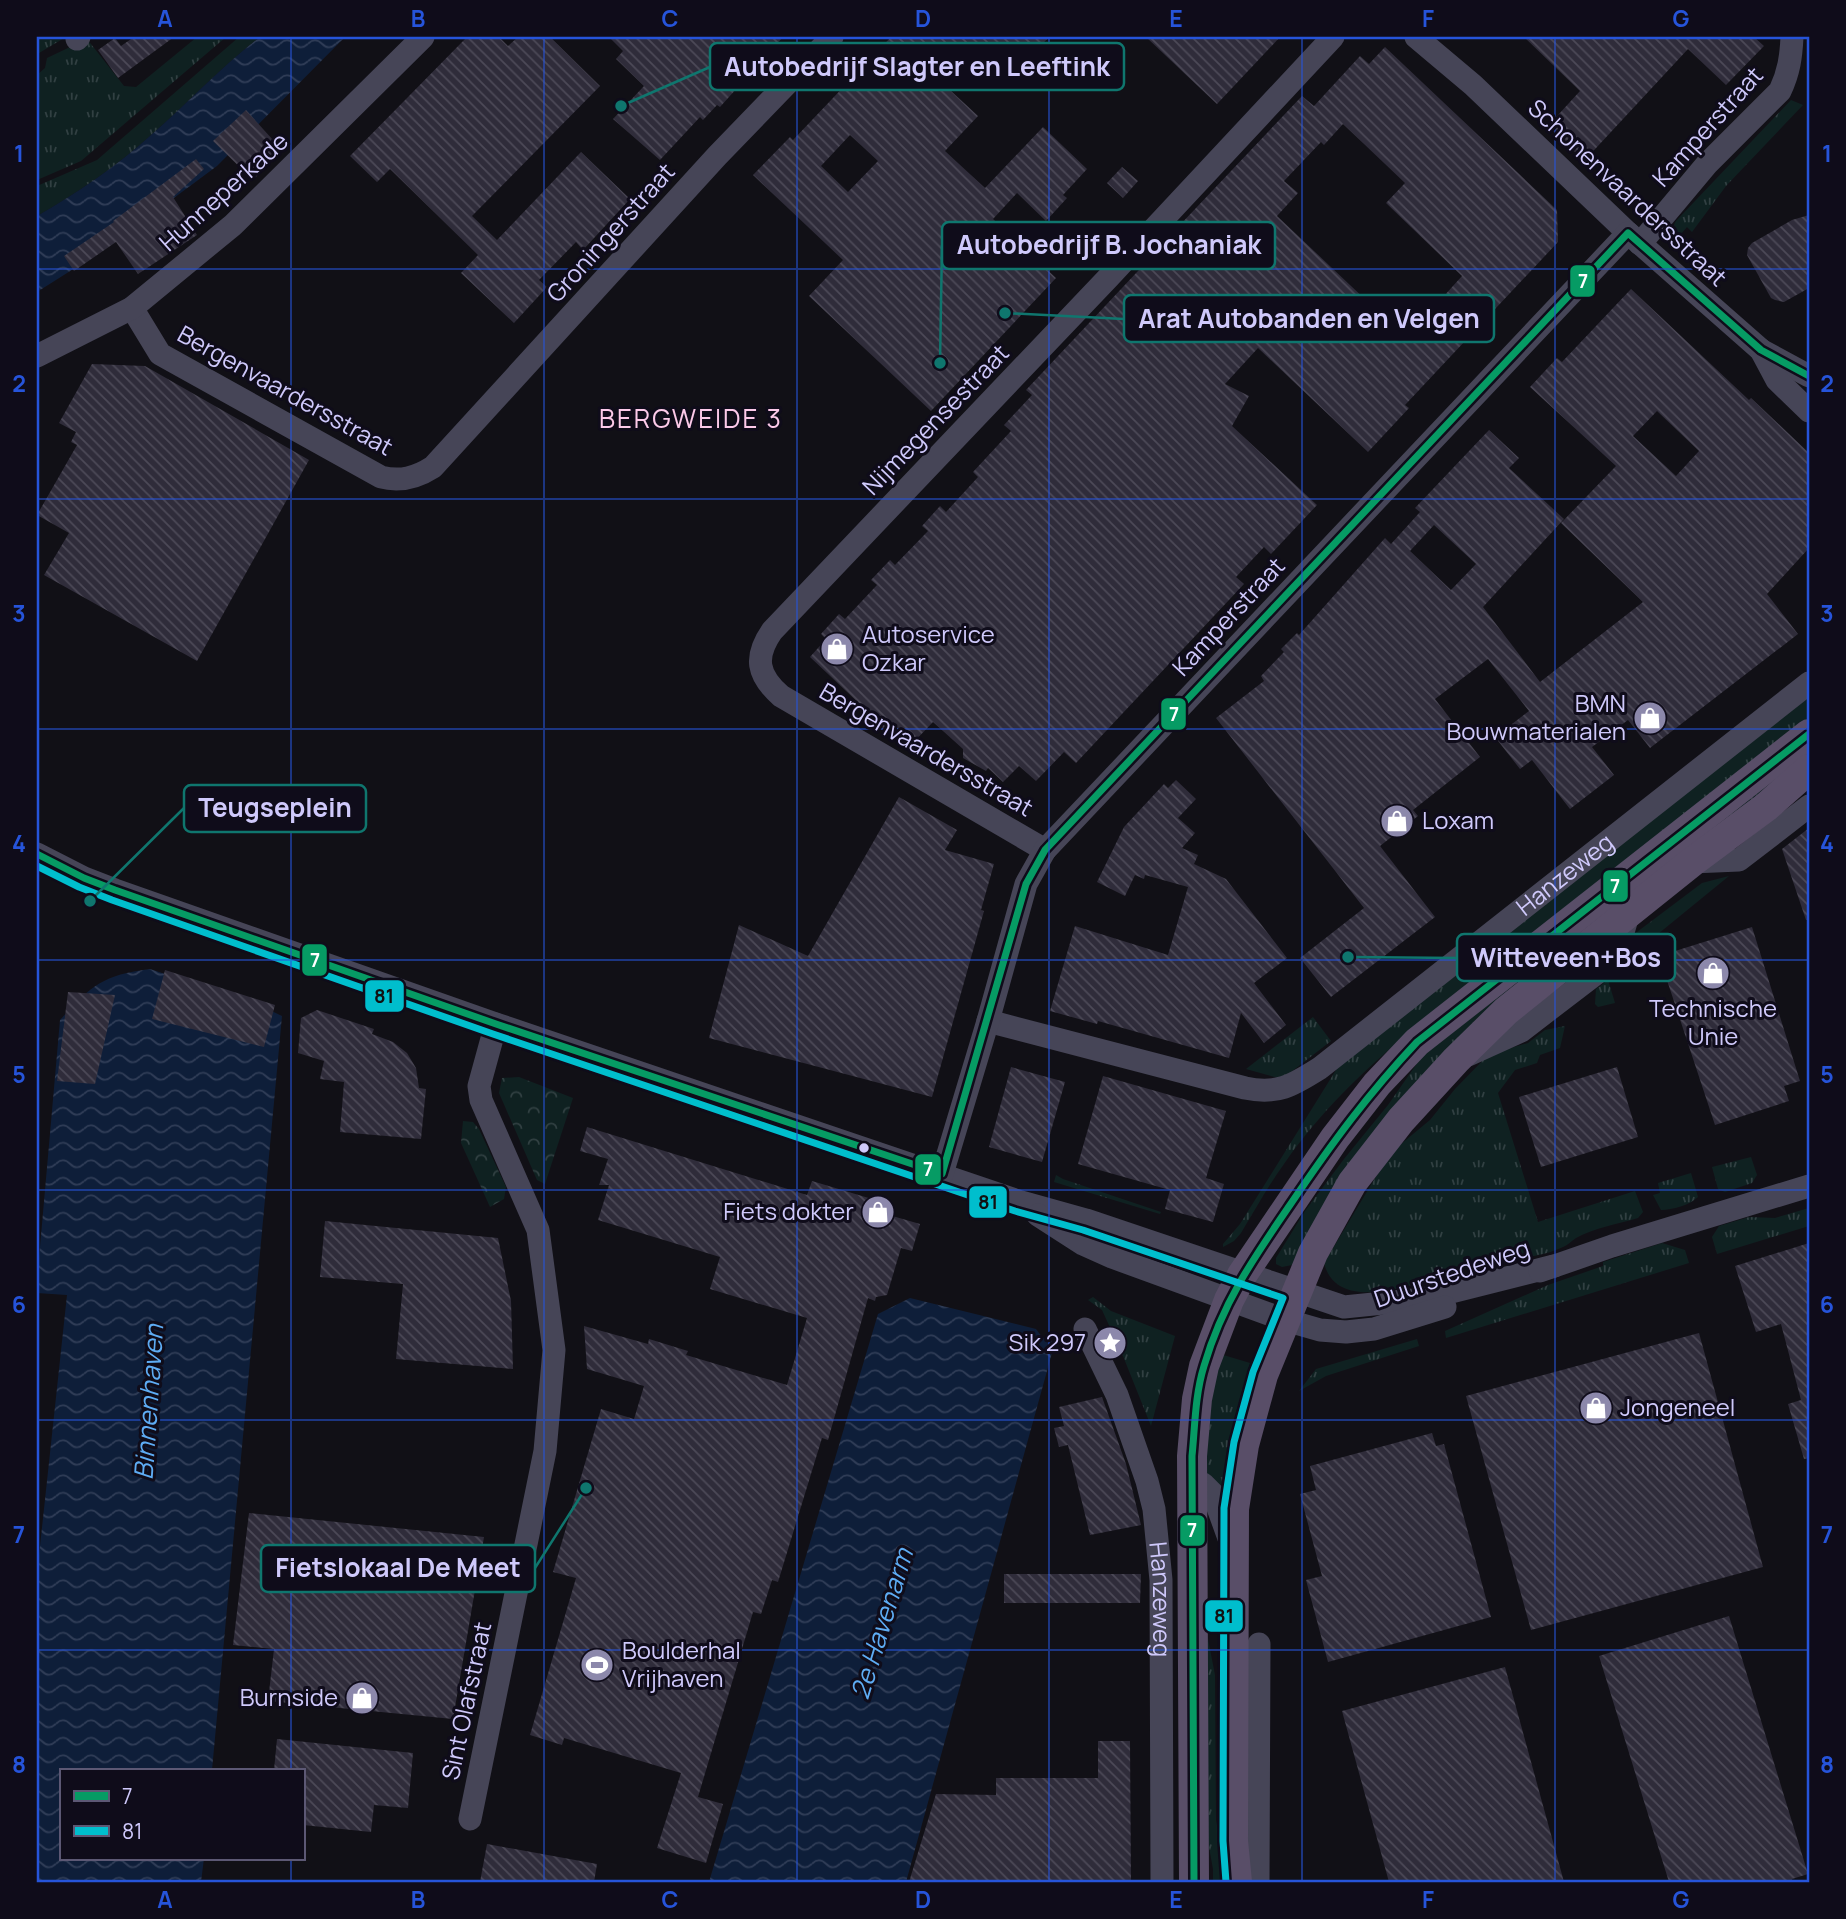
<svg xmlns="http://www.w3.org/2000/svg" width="1846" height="1919" viewBox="0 0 1846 1919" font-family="Manrope,sans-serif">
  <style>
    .grass { fill: url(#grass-tufts) }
    .forest { fill: url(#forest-crowns) }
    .water { fill: url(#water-waves) }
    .building { fill: url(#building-back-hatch); fill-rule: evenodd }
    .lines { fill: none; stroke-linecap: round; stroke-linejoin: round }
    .minor { stroke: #464557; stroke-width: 23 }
    .major { stroke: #594e68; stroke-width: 30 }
    .bus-1-casing { stroke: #0f0c1a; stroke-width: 12 }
    .bus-2-casing { stroke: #0f0c1a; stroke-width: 12 }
    .bus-1 { stroke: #069b64; stroke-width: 7 }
    .bus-2 { stroke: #00becd; stroke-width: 7 }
    .grid { fill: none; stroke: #2654da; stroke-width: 2; stroke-opacity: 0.55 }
    .bus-dot { fill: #cfc9fb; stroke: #0f0c1a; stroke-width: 2.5 }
    .labels { text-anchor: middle; stroke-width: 6; stroke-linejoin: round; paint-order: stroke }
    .street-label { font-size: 24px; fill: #cfc9fb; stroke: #0f0c1a }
    .poi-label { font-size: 24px; fill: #cfc9fb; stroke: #0f0c1a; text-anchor: start }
    .neighbourhood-label { font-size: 26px; letter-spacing: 2px; fill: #fccae9; stroke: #0f0c1a }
    .water-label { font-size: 26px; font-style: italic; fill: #5eacf4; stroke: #0f0c1a }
    .leader { fill: none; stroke: #0f766e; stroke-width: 2.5 }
    .callout-dot { fill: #0f766e; stroke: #0f0c1a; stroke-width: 2.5 }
    .callout { fill: #0f0c1a; stroke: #0f766e; stroke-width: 2.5 }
    .callout-label { font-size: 26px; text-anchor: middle; font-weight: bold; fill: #cfc9fb }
    .line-badge { stroke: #0f0c1a; stroke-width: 2.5 }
    .badge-label { font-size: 19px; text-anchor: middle; font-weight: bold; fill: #fff }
    .pale-badge-label { font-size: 19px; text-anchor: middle; font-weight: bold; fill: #111 }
    .neatline { fill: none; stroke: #2654da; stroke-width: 2.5 }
    .grid-label { font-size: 23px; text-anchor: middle; font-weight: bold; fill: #2654da }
  </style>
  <defs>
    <pattern id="grass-tufts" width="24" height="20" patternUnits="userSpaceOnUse" patternTransform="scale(1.75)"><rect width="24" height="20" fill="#0f2121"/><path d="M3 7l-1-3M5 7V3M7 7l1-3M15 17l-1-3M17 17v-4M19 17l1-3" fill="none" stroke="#314042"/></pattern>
    <pattern id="forest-crowns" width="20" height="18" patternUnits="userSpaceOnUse" patternTransform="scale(1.75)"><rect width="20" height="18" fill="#0f2121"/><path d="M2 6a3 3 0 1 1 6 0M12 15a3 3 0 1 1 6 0" fill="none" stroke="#314042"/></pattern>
    <pattern id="water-waves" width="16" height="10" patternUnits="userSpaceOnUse" patternTransform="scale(1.75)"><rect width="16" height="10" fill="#0e1e39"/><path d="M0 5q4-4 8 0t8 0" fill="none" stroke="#303d57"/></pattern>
    <pattern id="building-back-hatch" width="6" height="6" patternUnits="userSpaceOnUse" patternTransform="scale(1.75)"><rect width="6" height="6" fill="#2f2c3a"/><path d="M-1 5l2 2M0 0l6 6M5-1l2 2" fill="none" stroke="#4c4957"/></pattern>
  </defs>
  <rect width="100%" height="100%" fill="#111016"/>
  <g class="grass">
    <path d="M37 37H66L39 53 37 58Z"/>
    <path d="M197 37H226L81 161 37 180V75L45 68 47 58 87 39 124 86 136 87Z"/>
    <path d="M239 37H260C221 67 188 103 151 135 117 166 77 193 37 216V186L97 160Z"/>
    <path d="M1791 100 1803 105 1726 186 1692 232 1687 227 1673 243 1670 232 1676 221Z"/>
    <path d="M1809 697V721L1411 1031C1364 1070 1319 1113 1284 1164 1268 1186 1255 1210 1241 1233L1234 1241 1223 1247V1244L1240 1224 1341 1062Z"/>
    <path d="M1809 749V759L1529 979 1298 1260 1292 1265 1282 1267 1276 1264V1258L1305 1211 1344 1159 1388 1105 1425 1052Z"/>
    <path d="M1729 876 1642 947 1633 935 1702 883Z"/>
    <path d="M1608 980 1615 1003 1598 1007 1595 1004 1596 989Z"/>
    <path d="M1313 1017 1331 1041 1282 1079 1246 1069Z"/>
    <path d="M1565 1026 1560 1048 1540 1055 1537 1063 1515 1070 1498 1093 1538 1222 1635 1191 1643 1212 1638 1218C1618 1224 1594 1228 1576 1238 1571 1241 1568 1245 1563 1247 1535 1260 1502 1259 1473 1266 1436 1275 1339 1322 1324 1263L1383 1165 1401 1144 1430 1120 1455 1089 1489 1054 1528 1043 1545 1030Z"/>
    <path d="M1751 1157 1757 1175 1752 1183 1725 1192 1718 1189 1712 1167Z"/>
    <path d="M1691 1173 1698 1197C1690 1205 1672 1210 1661 1210L1653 1195 1660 1193 1658 1183Z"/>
    <path d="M1056 1175 1063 1179 1161 1212 1160 1214 1054 1182Z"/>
    <path d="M1809 1208V1226L1717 1254 1712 1237 1719 1226 1749 1217 1775 1218Z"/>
    <path d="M1662 1243 1685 1250 1689 1263 1446 1338 1445 1331 1548 1285 1603 1266V1262Z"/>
    <path d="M1093 1297 1111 1311 1175 1336 1151 1426 1123 1356 1102 1310 1088 1300Z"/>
    <path d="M1417 1339 1419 1346 1326 1376 1299 1391 1316 1369Z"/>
    <path d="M1220 1354 1250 1363 1235 1416 1221 1487H1216L1203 1467V1429Z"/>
    <path d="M1207 1634 1215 1675 1216 1820 1225 1870V1882H1213V1869L1203 1814Z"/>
  </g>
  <g class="forest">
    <path d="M519 1077 573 1098 545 1184 537 1180 499 1093 502 1078Z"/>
    <path d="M463 1121 473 1122 479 1129 506 1187 504 1199 490 1207 461 1143Z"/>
  </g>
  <g class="water">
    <path d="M260 37H345L217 166 105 249 37 292V216C77 193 117 166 151 135 188 103 221 67 260 37Z"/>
    <path d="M150 969 261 1006 282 1016 212 1770H61V1858H204L201 1882H37V1574L67 1295 37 1293V1281L60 1020C91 986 102 975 150 969Z"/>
    <path d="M910 1298 1036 1329 1042 1337 1055 1342 906 1882H709L878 1314Z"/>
  </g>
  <g class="building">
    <path d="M134 37H174L118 78 98 50 115 38 121 46Z"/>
    <path d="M467 37H499L508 46 518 37H550L600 86 472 216 497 240 581 152 630 199 583 250 576 242 539 280 547 287 514 323 461 273 478 255 390 169 377 182 350 156Z"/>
    <path d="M609 37H783L720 107 717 105 703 120 700 117 660 160 613 119 644 86 616 59 623 51Z"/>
    <path d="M891 37H1049L1002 86 964 50 937 78 978 116 945 151 985 188 1043 127 1087 169 1063 195 1067 198 1046 221 1017 193 993 219 1056 278 931 411 809 296 843 260 753 175 790 137 793 140ZM850 135 878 161 848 192 821 166Z"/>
    <path d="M1146 37H1280L1217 104Z"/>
    <path d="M1524 37H1754L1764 46 1726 85 1688 49 1584 161 1548 126 1580 91Z"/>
    <path d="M1385 47 1557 210 1558 242 1405 405 1409 408 1368 452 1258 348 1225 384 1249 396 1232 426 1317 505 1271 554 1264 547 1236 577 1244 584 1076 763 1064 752 1036 781 1019 766 1003 782 988 768 986 771 963 758V749L933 722 910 746 878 727 881 724 810 657 826 639 821 634 839 614 845 619 877 585 871 580 890 560 895 565 928 531 922 526 940 506 946 512 978 477 973 472 1011 431 1004 425 1032 395 1026 390 1154 254 1160 260 1185 234 1178 227 1302 96 1314 106 1360 56 1369 64ZM1343 124 1405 183 1386 203 1462 276 1406 338 1277 216 1298 193 1284 181 1321 142 1324 145Z"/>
    <path d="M246 110 282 150 253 180 213 141Z"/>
    <path d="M196 159 204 169 173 197 197 235 138 274 116 242 74 271 64 256 114 222 113 221Z"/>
    <path d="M1122 167 1138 181 1123 198 1107 183Z"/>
    <path d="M1809 215V288L1784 302 1775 300 1771 298 1747 255 1748 248 1752 243 1792 220Z"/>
    <path d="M1631 289 1749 400 1751 398 1809 453V548L1767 594 1798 634 1650 748 1628 720 1592 747 1614 775 1570 809 1532 760 1520 769 1495 737 1529 711 1488 659 1435 699 1480 757 1413 810 1418 816 1380 846 1435 917 1331 997 1300 958 1364 908 1216 718 1264 681 1261 676 1284 652 1281 649 1297 633 1299 635 1385 538 1391 544 1420 512 1415 508 1489 430 1519 458 1509 468 1564 519 1483 607 1540 682 1643 602 1561 523 1616 466 1530 387 1557 358 1562 362ZM1657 411 1699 451 1676 476 1633 436ZM1434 525 1476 564 1451 590 1410 551Z"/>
    <path d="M92 364 145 366 309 460 197 661 44 575 69 533 37 515 77 445 71 442 76 432 59 423Z"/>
    <path d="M1176 780 1196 799 1178 818 1195 833 1182 848 1198 855 1194 864 1226 879 1287 958 1254 983 1286 1025 1264 1043 1241 1013 1229 1058 1098 1021 1097 1024 1050 1011 1075 926 1168 955 1188 887 1145 875 1144 879 1135 875 1125 896 1097 882 1124 827 1164 784 1168 788Z"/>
    <path d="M899 797 957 830 945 850 994 864 981 910 984 911 932 1097 709 1038 739 925 808 956Z"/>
    <path d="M1809 828V920H1806L1782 849Z"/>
    <path d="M1752 927 1800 1081 1784 1086 1789 1101 1715 1125 1659 956Z"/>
    <path d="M165 970 275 1005 264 1047 152 1019Z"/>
    <path d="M68 992 115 995 95 1084 57 1081Z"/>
    <path d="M317 1010 374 1029 372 1034 393 1042 407 1053 416 1068 419 1088 426 1089 421 1139 340 1132 344 1082 320 1079 324 1061 298 1053 301 1018Z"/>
    <path d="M1011 1067 1065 1082 1042 1162 989 1147Z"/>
    <path d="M1617 1067 1638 1137 1541 1167 1519 1097Z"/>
    <path d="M1103 1076 1226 1111 1206 1178 1224 1184 1213 1222 1165 1209 1170 1190 1078 1164Z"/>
    <path d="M587 1127 807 1195 812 1181 892 1205 889 1215 920 1224 912 1251 901 1248 887 1295 876 1297 875 1301 868 1298 828 1440 822 1438 778 1582 772 1580 761 1614 753 1612 698 1797 723 1804 706 1863 657 1848 681 1773 564 1738 562 1745 530 1735 576 1578 553 1572 601 1409 634 1419 644 1386 587 1369 584 1326 648 1344 649 1339 688 1351 686 1355 787 1385 807 1318 710 1289 720 1257 598 1220 609 1185H599L608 1159 580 1151Z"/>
    <path d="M325 1221 498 1238 511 1301 513 1369 396 1359 403 1284 320 1277Z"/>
    <path d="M1809 1243V1458L1804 1459 1788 1404 1801 1400 1781 1324 1756 1332 1735 1266Z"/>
    <path d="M1699 1333 1763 1567 1531 1630 1466 1396Z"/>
    <path d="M1102 1397 1126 1464 1141 1525 1090 1535 1068 1445 1059 1447 1054 1428 1064 1426 1059 1407Z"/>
    <path d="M1432 1433 1436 1446 1444 1444 1491 1617 1328 1662 1306 1580 1322 1576 1300 1494 1316 1490 1310 1466Z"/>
    <path d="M249 1513 484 1537 453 1719 268 1701 274 1649 233 1645Z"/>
    <path d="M1004 1574H1141L1140 1603H1004Z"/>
    <path d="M1729 1616 1808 1874 1792 1879 1793 1882H1669L1599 1656Z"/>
    <path d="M1505 1667 1564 1882H1389L1342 1711Z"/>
    <path d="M277 1739 413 1753 408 1808 374 1805 371 1832 303 1825V1770H274Z"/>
    <path d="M1098 1741H1130L1131 1882H909L936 1794 996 1795V1778H1098Z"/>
    <path d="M487 1844 597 1864 594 1882H480Z"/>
  </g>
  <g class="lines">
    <g class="minor">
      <path d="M1416 37 1473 85 1628 233 1761 350 1809 376"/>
      <path d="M77 39 79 37"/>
      <path d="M1640 244 1707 164 1780 91C1789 72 1791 57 1792 37"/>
      <path d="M132 308 160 354 381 477C400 482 416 478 433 467L717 156 832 37"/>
      <path d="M1761 350 1777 380 1809 411"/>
      <path d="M37 356 132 308 233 225 423 37"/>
      <path d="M1045 850 781 696C757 675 754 657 772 631L1108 278 1333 37"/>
      <path d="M37 854 84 878 115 890 496 1024 1018 1201 1086 1220 1344 1307 1423 1299 1554 1266"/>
      <path d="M1692 862 1739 860 1809 806"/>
      <path id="s1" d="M988 1021 1245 1088C1278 1095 1293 1085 1320 1068L1809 683"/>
      <path d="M1468 1055 1521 1031 1615 959 1629 912"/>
      <path d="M942 1174 988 1021 1026 884 1045 850 1628 233"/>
      <path d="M1038 1215 1083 1244 1112 1257 1285 1320 1320 1330 1346 1332 1374 1329 1445 1307"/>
      <path d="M1540 1271 1612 1246 1809 1186"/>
      <path id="s2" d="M1085 1329 1117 1395 1147 1481 1154 1509 1161 1580 1162 1882"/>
      <path d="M1192 1483 1203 1484 1213 1494 1230 1541"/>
      <path d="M470 1819 545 1451 554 1350 538 1230 481 1100 479 1086 496 1024"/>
      <path d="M1258 1882 1259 1644"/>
    </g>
    <g class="major">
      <path d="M1194 1882 1192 1456 1197 1399 1204 1366 1229 1300 1242 1275 1335 1138 1377 1084 1417 1042 1809 734"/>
      <path d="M1237 1882 1233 1841 1234 1509 1244 1445 1263 1375 1313 1253 1352 1183 1401 1120 1456 1060 1506 1011 1692 862 1766 807 1809 769"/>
    </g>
    <defs>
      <g id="bus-1">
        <path d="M37 854 84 878 115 890 496 1024 942 1174 1026 884 1045 850 1628 233 1761 350 1809 376"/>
        <path d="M1194 1882 1192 1456C1195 1426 1195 1395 1204 1366 1223 1301 1255 1256 1292 1202 1332 1143 1368 1094 1417 1042L1809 734"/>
      </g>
      <path id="bus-2" d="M37 866 79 887 112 900 493 1034 1015 1211 1083 1230 1283 1298 1253 1372 1234 1442 1224 1508 1223 1841 1226 1882"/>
    </defs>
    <use href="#bus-1" class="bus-1-casing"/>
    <use href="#bus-2" class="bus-2-casing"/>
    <use href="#bus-1" class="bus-1"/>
    <use href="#bus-2" class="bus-2"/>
  </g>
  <path class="grid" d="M291 37V1770M544 37V1882M797 37V1882M1049 37V1882M1302 37V1882M1555 37V1882M37 269H1809M37 499H1809M37 729H1809M37 960H1809M37 1190H1809M37 1420H1809M37 1650H1809M291 1858V1882"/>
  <defs>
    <symbol id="shop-disc" viewBox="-11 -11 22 22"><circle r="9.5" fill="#8c88ab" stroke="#0f0c1a"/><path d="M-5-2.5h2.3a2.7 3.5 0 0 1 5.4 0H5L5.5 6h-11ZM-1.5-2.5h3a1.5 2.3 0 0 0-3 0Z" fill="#fff"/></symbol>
    <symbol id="sight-disc" viewBox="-11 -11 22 22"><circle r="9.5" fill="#8c88ab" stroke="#0f0c1a"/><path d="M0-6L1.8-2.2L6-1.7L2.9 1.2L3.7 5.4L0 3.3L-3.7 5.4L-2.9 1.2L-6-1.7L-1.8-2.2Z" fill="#fff"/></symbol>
    <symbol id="stadium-disc" viewBox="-11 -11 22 22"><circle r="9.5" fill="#8c88ab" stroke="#0f0c1a"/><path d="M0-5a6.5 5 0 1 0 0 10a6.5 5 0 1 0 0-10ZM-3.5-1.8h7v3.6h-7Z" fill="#fff"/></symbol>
  </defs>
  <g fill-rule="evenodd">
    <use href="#shop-disc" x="818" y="630" width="38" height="38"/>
    <use href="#shop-disc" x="1631" y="699" width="38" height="38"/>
    <use href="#shop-disc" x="1378" y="802" width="38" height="38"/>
    <use href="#shop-disc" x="1694" y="954" width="38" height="38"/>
    <use href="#shop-disc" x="859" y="1193" width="38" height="38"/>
    <use href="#sight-disc" x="1091" y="1324" width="38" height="38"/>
    <use href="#shop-disc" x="1577" y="1389" width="38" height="38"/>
    <use href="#stadium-disc" x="578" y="1646" width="38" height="38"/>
    <use href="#shop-disc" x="343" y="1679" width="38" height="38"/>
  </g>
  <circle class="bus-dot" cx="864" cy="1148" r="6"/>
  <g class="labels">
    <g class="street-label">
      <text transform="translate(1708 127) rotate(-48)" y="8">Kamperstraat</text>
      <text transform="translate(224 192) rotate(-42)" y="8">Hunneperkade</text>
      <text transform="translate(1627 193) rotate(43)" y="8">Schonenvaardersstraat</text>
      <text transform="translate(611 233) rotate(-48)" y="8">Groningerstraat</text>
      <text transform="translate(285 391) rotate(29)" y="8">Bergenvaardersstraat</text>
      <text transform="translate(936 420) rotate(-46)" y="8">Nijmegensestraat</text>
      <text transform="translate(1229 617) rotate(-47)" y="8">Kamperstraat</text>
      <text transform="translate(926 750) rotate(30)" y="8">Bergenvaardersstraat</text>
      <text dy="8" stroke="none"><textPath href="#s1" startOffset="658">Hanzeweg</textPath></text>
      <text transform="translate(1452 1274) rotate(-19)" y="8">Duurstedeweg</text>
      <text dy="8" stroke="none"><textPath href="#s2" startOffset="284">Hanzeweg</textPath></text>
      <text transform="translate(467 1701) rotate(-78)" y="8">Sint Olafstraat</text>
    </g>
    <g class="poi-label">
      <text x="862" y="643">Autoservice<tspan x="862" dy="28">Ozkar</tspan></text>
      <text x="1626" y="712" text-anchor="end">BMN<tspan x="1626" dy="28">Bouwmaterialen</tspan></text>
      <text x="1422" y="829">Loxam</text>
      <text x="1713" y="1017" text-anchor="middle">Technische<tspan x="1713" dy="28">Unie</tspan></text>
      <text x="854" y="1220" text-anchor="end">Fiets dokter</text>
      <text x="1086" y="1351" text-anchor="end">Sik 297</text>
      <text x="1620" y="1416">Jongeneel</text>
      <text x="622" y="1659">Boulderhal<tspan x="622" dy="28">Vrijhaven</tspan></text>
      <text x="338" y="1706" text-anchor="end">Burnside</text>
    </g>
    <g class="neighbourhood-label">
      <text x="691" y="428">BERGWEIDE 3</text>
    </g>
    <g class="water-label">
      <text transform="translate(149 1402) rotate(-86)" y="9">Binnenhaven</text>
      <text transform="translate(882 1624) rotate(-73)" y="9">2e Havenarm</text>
    </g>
  </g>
  <path class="leader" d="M621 106L710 67M940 363L942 245M1005 313L1124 319M90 901L184 808M1348 957L1457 958M586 1488L535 1568"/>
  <g class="callout-dot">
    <circle cx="621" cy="106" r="7"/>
    <circle cx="940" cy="363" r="7"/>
    <circle cx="1005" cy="313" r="7"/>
    <circle cx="90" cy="901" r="7"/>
    <circle cx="1348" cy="957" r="7"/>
    <circle cx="586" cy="1488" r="7"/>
  </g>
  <g class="callout">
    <rect x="710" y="43" width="414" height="47" rx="7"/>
    <rect x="942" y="222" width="333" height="47" rx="7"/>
    <rect x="1124" y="295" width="370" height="47" rx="7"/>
    <rect x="184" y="785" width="182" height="47" rx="7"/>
    <rect x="1457" y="934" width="218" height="47" rx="7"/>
    <rect x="261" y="1545" width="274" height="47" rx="7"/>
  </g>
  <g class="callout-label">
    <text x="917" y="76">Autobedrijf Slagter en Leeftink</text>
    <text x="1109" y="254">Autobedrijf B. Jochaniak</text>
    <text x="1309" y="328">Arat Autobanden en Velgen</text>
    <text x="275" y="817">Teugseplein</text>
    <text x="1566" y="967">Witteveen+Bos</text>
    <text x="398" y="1577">Fietslokaal De Meet</text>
  </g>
  <g class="line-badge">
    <rect x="1569" y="264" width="27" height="34" rx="7" fill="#069b64"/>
    <rect x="1160" y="697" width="27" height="34" rx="7" fill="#069b64"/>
    <rect x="1602" y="869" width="27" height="34" rx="7" fill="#069b64"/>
    <rect x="301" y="943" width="27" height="34" rx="7" fill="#069b64"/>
    <rect x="364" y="979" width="41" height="34" rx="7" fill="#00becd"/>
    <rect x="914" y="1153" width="28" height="33" rx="7" fill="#069b64"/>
    <rect x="968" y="1185" width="40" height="34" rx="7" fill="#00becd"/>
    <rect x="1179" y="1514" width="27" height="33" rx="7" fill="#069b64"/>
    <rect x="1204" y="1599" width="40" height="34" rx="7" fill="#00becd"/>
  </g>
  <g class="badge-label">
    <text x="1583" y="288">7</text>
    <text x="1174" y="721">7</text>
    <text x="1615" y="893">7</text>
    <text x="315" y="967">7</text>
    <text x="928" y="1176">7</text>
    <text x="1192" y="1537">7</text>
  </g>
  <g class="pale-badge-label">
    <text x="384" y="1003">81</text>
    <text x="988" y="1209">81</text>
    <text x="1224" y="1623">81</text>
  </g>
  <rect width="1846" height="1919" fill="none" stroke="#0f0c1a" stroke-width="77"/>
  <rect x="60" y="1769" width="245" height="91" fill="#0f0c1a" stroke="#5c5874" stroke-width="2"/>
  <rect x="74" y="1791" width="35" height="10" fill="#069b64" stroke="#5c5874" stroke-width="2"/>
  <text x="122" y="1804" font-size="21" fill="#cfc9fb">7</text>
  <rect x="74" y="1826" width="35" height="10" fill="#00becd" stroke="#5c5874" stroke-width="2"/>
  <text x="122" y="1839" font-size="21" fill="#cfc9fb">81</text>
  <rect x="38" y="38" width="1770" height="1843" class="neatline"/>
  <g class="grid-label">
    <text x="165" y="27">A</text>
    <text x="418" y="27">B</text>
    <text x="670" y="27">C</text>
    <text x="923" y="27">D</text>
    <text x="1176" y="27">E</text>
    <text x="1428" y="27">F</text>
    <text x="1681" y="27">G</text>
    <text x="19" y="162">1</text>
    <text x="1827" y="162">1</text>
    <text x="19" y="392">2</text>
    <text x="1827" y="392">2</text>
    <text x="19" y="622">3</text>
    <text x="1827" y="622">3</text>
    <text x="19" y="852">4</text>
    <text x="1827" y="852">4</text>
    <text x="19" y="1083">5</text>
    <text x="1827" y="1083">5</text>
    <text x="19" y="1313">6</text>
    <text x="1827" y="1313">6</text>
    <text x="19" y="1543">7</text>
    <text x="1827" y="1543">7</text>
    <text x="19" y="1773">8</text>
    <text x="1827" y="1773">8</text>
    <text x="165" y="1908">A</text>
    <text x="418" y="1908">B</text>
    <text x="670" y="1908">C</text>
    <text x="923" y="1908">D</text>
    <text x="1176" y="1908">E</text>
    <text x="1428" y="1908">F</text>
    <text x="1681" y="1908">G</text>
  </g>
</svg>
